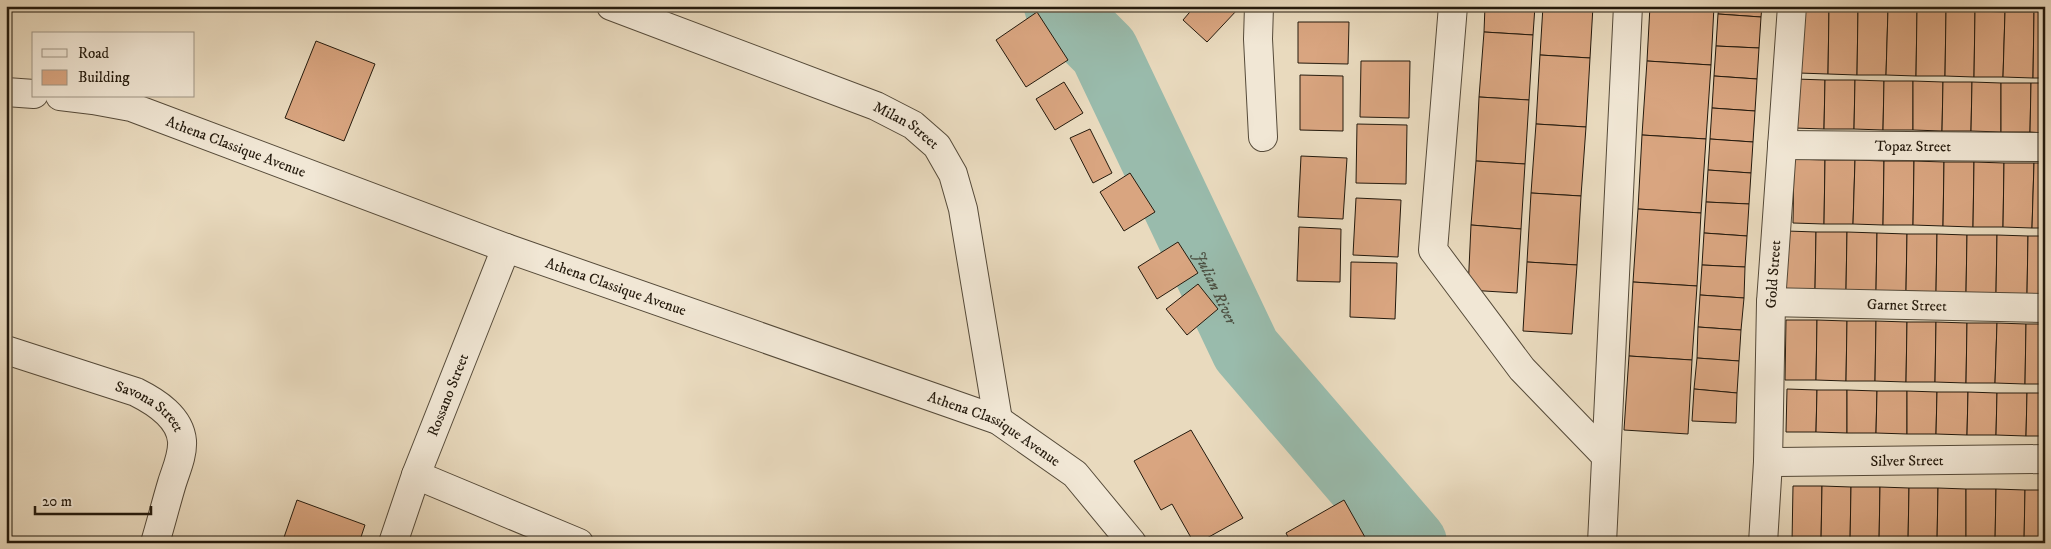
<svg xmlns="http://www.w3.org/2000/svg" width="2051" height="549" viewBox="0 0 2051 549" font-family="'IM FELL DW Pica',serif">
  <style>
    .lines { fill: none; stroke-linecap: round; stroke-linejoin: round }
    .river { stroke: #99bbac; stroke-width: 70 }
    .building { fill: #d9a580; stroke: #241a0d }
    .street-casing { stroke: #554a39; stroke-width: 30 }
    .street { stroke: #f1e7d5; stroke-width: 28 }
    .labels { text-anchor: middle; stroke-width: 5; stroke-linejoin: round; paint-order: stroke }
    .street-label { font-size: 15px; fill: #241a0d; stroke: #f1e7d5 }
    .water-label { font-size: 16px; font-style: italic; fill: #4d5245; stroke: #f1e7d5 }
  </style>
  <rect width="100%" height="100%" fill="#e9dabe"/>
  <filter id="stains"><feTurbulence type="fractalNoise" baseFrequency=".004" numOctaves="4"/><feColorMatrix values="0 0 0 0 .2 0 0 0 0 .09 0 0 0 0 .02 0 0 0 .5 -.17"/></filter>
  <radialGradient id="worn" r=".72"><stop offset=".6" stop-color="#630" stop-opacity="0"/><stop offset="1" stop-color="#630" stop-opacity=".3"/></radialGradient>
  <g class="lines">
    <path class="river" id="s1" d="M1059 6 1104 51 1246 350 1412 543"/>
  </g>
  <g class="building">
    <path d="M1195 6H1235L1238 9 1207 42 1183 20Z"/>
    <path d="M1485 6H1535L1533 35 1484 32Z"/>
    <path d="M1543 6H1593L1590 58 1540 55Z"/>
    <path d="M1650 6H1714L1711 65 1647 61Z"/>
    <path d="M1719 6H1762L1761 17 1718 14Z"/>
    <path d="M1800 8H1829L1828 74 1799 73Z"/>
    <path d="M1829 8 1858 9 1857 75 1828 74Z"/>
    <path d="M1858 9H1888L1886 75H1857Z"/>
    <path d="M1888 9 1917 10 1916 76 1886 75Z"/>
    <path d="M1917 10 1946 11 1945 76H1916Z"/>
    <path d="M1946 11H1975L1974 77 1945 76Z"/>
    <path d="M1975 11 2005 12 2003 77H1974Z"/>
    <path d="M1037 12 1068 60 1026 87 996 40Z"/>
    <path d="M2005 12H2034L2033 78 2003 77Z"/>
    <path d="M2034 12H2045V78H2033Z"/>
    <path d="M1718 14 1761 17 1759 48 1716 46Z"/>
    <path d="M1298 22H1349L1348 64 1298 63Z"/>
    <path d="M1484 32 1533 35 1529 100 1479 97Z"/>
    <path d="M316 41 375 64 344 141 285 118Z"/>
    <path d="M1716 46 1759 48 1757 79 1714 76Z"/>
    <path d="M1540 55 1590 58 1586 127 1536 124Z"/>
    <path d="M1361 61H1410L1409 118 1360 117Z"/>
    <path d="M1647 61 1711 65 1706 139 1642 135Z"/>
    <path d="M1300 75 1343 76V131L1300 130Z"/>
    <path d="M1714 76 1757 79 1755 111 1712 108Z"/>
    <path d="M1796 79 1825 80 1824 129 1795 128Z"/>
    <path d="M1825 80H1855L1854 129H1824Z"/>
    <path d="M1855 80 1884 81 1883 130 1854 129Z"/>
    <path d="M1884 81H1913V130H1883Z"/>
    <path d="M1913 81 1943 82 1942 131 1913 130Z"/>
    <path d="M1064 82 1083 113 1055 130 1036 99Z"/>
    <path d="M1943 82H1972L1971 131H1942Z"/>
    <path d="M1972 82 2001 83V132L1971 131Z"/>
    <path d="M2001 83H2031L2030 132H2001Z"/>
    <path d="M2031 83H2045V133L2030 132Z"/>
    <path d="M1479 97 1529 100 1525 164 1476 161Z"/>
    <path d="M1712 108 1755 111 1753 142 1710 139Z"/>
    <path d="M1357 124 1407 125 1406 184 1356 183Z"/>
    <path d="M1536 124 1586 127 1581 196 1531 193Z"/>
    <path d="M1090 129 1112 173 1093 183 1070 138Z"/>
    <path d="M1642 135 1706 139 1701 213 1638 209Z"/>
    <path d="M1710 139 1753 142 1751 173 1708 170Z"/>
    <path d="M1301 156 1347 158 1343 219 1298 217Z"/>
    <path d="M1794 159 1825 160 1824 224 1793 223Z"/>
    <path d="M1825 160H1855L1853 224H1824Z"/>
    <path d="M1855 160 1884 161 1883 225 1853 224Z"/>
    <path d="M1476 161 1525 164 1521 229 1471 225Z"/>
    <path d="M1884 161H1914L1913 225H1883Z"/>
    <path d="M1914 161 1944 162 1943 226 1913 225Z"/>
    <path d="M1944 162H1974L1973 227 1943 226Z"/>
    <path d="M1974 162 2004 163 2003 227H1973Z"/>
    <path d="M2004 163H2034L2032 228 2003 227Z"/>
    <path d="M2034 163H2045V228H2032Z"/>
    <path d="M1708 170 1751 173 1749 204 1706 202Z"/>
    <path d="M1130 173 1155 212 1124 231 1100 192Z"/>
    <path d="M1531 193 1581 196 1577 265 1527 262Z"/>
    <path d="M1356 198 1401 200 1398 257 1353 255Z"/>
    <path d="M1706 202 1749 204 1747 236 1704 233Z"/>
    <path d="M1638 209 1701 213 1697 286 1633 282Z"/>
    <path d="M1471 225 1521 229 1517 293 1468 290Z"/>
    <path d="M1299 227 1341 229 1340 282 1297 281Z"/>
    <path d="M1787 231 1816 232 1815 290 1786 289Z"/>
    <path d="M1816 232H1847L1846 290H1815Z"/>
    <path d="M1847 232 1877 233 1876 291 1846 290Z"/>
    <path d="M1704 233 1747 236 1745 267 1702 265Z"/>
    <path d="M1877 233 1907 234 1906 291H1876Z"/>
    <path d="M1907 234H1937L1936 292 1906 291Z"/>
    <path d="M1937 234 1967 235 1966 293 1936 292Z"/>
    <path d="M1967 235H1997L1996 293H1966Z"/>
    <path d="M1997 235 2028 236 2027 294 1996 293Z"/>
    <path d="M2028 236H2045V294H2027Z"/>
    <path d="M1178 242 1198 273 1157 299 1138 267Z"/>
    <path d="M1351 262 1397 263 1395 319 1350 317Z"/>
    <path d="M1527 262 1577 265 1572 334 1523 331Z"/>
    <path d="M1702 265 1745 267 1744 298 1700 295Z"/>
    <path d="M1633 282 1697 286 1692 360 1629 356Z"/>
    <path d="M1198 284 1218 309 1187 335 1166 309Z"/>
    <path d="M1700 295 1744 298 1741 330 1698 327Z"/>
    <path d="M1786 320H1817L1816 380H1785Z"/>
    <path d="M1817 320 1847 321 1846 381 1816 380Z"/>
    <path d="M1847 321H1876L1875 381H1846Z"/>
    <path d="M1876 321 1907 322 1906 382 1875 381Z"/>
    <path d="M1907 322H1936L1935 382H1906Z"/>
    <path d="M1936 322 1967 323 1966 383 1935 382Z"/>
    <path d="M1967 323H1997L1995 383H1966Z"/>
    <path d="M1997 323 2026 324 2025 384 1995 383Z"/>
    <path d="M2026 324H2045V384H2025Z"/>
    <path d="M1698 327 1741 330 1739 361 1697 358Z"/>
    <path d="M1629 356 1692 360 1688 434 1624 430Z"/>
    <path d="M1697 358 1739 361 1737 393 1694 389Z"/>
    <path d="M1694 389 1737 393 1736 423 1692 421Z"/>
    <path d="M1787 389 1817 390 1816 432H1786Z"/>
    <path d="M1817 390H1847V433L1816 432Z"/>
    <path d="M1847 390 1877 391 1876 433H1847Z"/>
    <path d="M1877 391H1907V434L1876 433Z"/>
    <path d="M1907 391 1937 392 1936 434H1907Z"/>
    <path d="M1937 392H1968L1967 435 1936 434Z"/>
    <path d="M1968 392 1997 393 1996 435H1967Z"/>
    <path d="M1997 393H2027L2026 436 1996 435Z"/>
    <path d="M2027 393H2045V436H2026Z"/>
    <path d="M1191 430 1243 518 1198 543H1194L1172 504 1161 510 1134 461Z"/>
    <path d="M1793 486H1822L1821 543H1792Z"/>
    <path d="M1822 486 1851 487 1850 543H1821Z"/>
    <path d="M1851 487H1880L1879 543H1850Z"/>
    <path d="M1880 487 1909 488 1908 543H1879Z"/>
    <path d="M1909 488H1938L1937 543H1908Z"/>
    <path d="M1938 488 1966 489V543H1937Z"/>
    <path d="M1966 489H1996L1995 543H1966Z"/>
    <path d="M1996 489 2025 490 2024 543H1995Z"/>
    <path d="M2025 490H2045V543H2024Z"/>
    <path d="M297 500 365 525 359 543H282Z"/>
    <path d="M1344 500 1366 539 1359 543H1291L1286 533Z"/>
  </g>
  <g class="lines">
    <defs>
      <g id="street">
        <path id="s2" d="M611 6 876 106 913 125 937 146 953 174 963 209 998 420"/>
        <path d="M1259 6 1258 39 1263 137"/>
        <path d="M1453 6 1433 250 1522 369 1606 456"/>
        <path d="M6 92 34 94"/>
        <path id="s3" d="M60 96 93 100 131 107 506 248 998 420 1075 474 1132 543"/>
        <path id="s4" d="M1782 145 2045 147"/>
        <path id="s5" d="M1771 302 2045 308"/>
        <path id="s6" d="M6 350 136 392C156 402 180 417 182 441 183 455 176 470 172 483 166 503 161 523 155 543"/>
        <path id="s7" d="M1768 462 2045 459"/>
        <path d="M416 475 579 543"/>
        <path id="s8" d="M393 543 416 475 506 248"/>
        <path d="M1602 543 1628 6"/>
        <path id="s9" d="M1763 543 1768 462 1771 302 1792 6"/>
      </g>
    </defs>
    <use href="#street" class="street-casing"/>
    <use href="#street" class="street"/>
  </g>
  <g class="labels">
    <g class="street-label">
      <text dy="5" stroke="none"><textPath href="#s2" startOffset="319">Milan Street</textPath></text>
      <text dy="5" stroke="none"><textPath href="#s4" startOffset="131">Topaz Street</textPath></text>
      <text dy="5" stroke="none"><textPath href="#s3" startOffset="184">Athena Classique Avenue</textPath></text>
      <text dy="5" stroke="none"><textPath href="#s9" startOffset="269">Gold Street</textPath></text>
      <text dy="5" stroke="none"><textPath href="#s3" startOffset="589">Athena Classique Avenue</textPath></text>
      <text dy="5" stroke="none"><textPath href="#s5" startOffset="136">Garnet Street</textPath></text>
      <text dy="5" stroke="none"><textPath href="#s8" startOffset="158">Rossano Street</textPath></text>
      <text dy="5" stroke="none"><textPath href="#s6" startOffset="156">Savona Street</textPath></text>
      <text dy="5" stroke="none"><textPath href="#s3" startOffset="994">Athena Classique Avenue</textPath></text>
      <text dy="5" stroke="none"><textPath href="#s7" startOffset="139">Silver Street</textPath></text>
    </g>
    <g class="water-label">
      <text dy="6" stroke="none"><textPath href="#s1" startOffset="325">Julian River</textPath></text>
    </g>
  </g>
  <rect width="2051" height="549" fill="none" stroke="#e9dabe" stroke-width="25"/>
  <rect x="8" y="8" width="2036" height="534" fill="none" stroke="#241a0d" stroke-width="2.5"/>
  <rect x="12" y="12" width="2026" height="524" fill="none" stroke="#241a0d"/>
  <rect x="32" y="32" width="162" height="65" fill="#f1e7d5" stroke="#9f9585"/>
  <rect x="42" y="49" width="25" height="8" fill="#f1e7d5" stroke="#9f9585"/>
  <text x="78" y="58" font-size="15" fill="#241a0d">Road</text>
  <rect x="42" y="70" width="25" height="15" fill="#d9a580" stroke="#9f9585"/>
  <text x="78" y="82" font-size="15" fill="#241a0d">Building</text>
  <path d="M35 506v8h116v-8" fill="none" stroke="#241a0d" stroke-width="2.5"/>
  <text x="42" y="506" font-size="15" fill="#241a0d" stroke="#f1e7d5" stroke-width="4" paint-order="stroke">20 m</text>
  <rect width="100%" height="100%" filter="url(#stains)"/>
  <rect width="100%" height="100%" fill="url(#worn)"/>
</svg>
